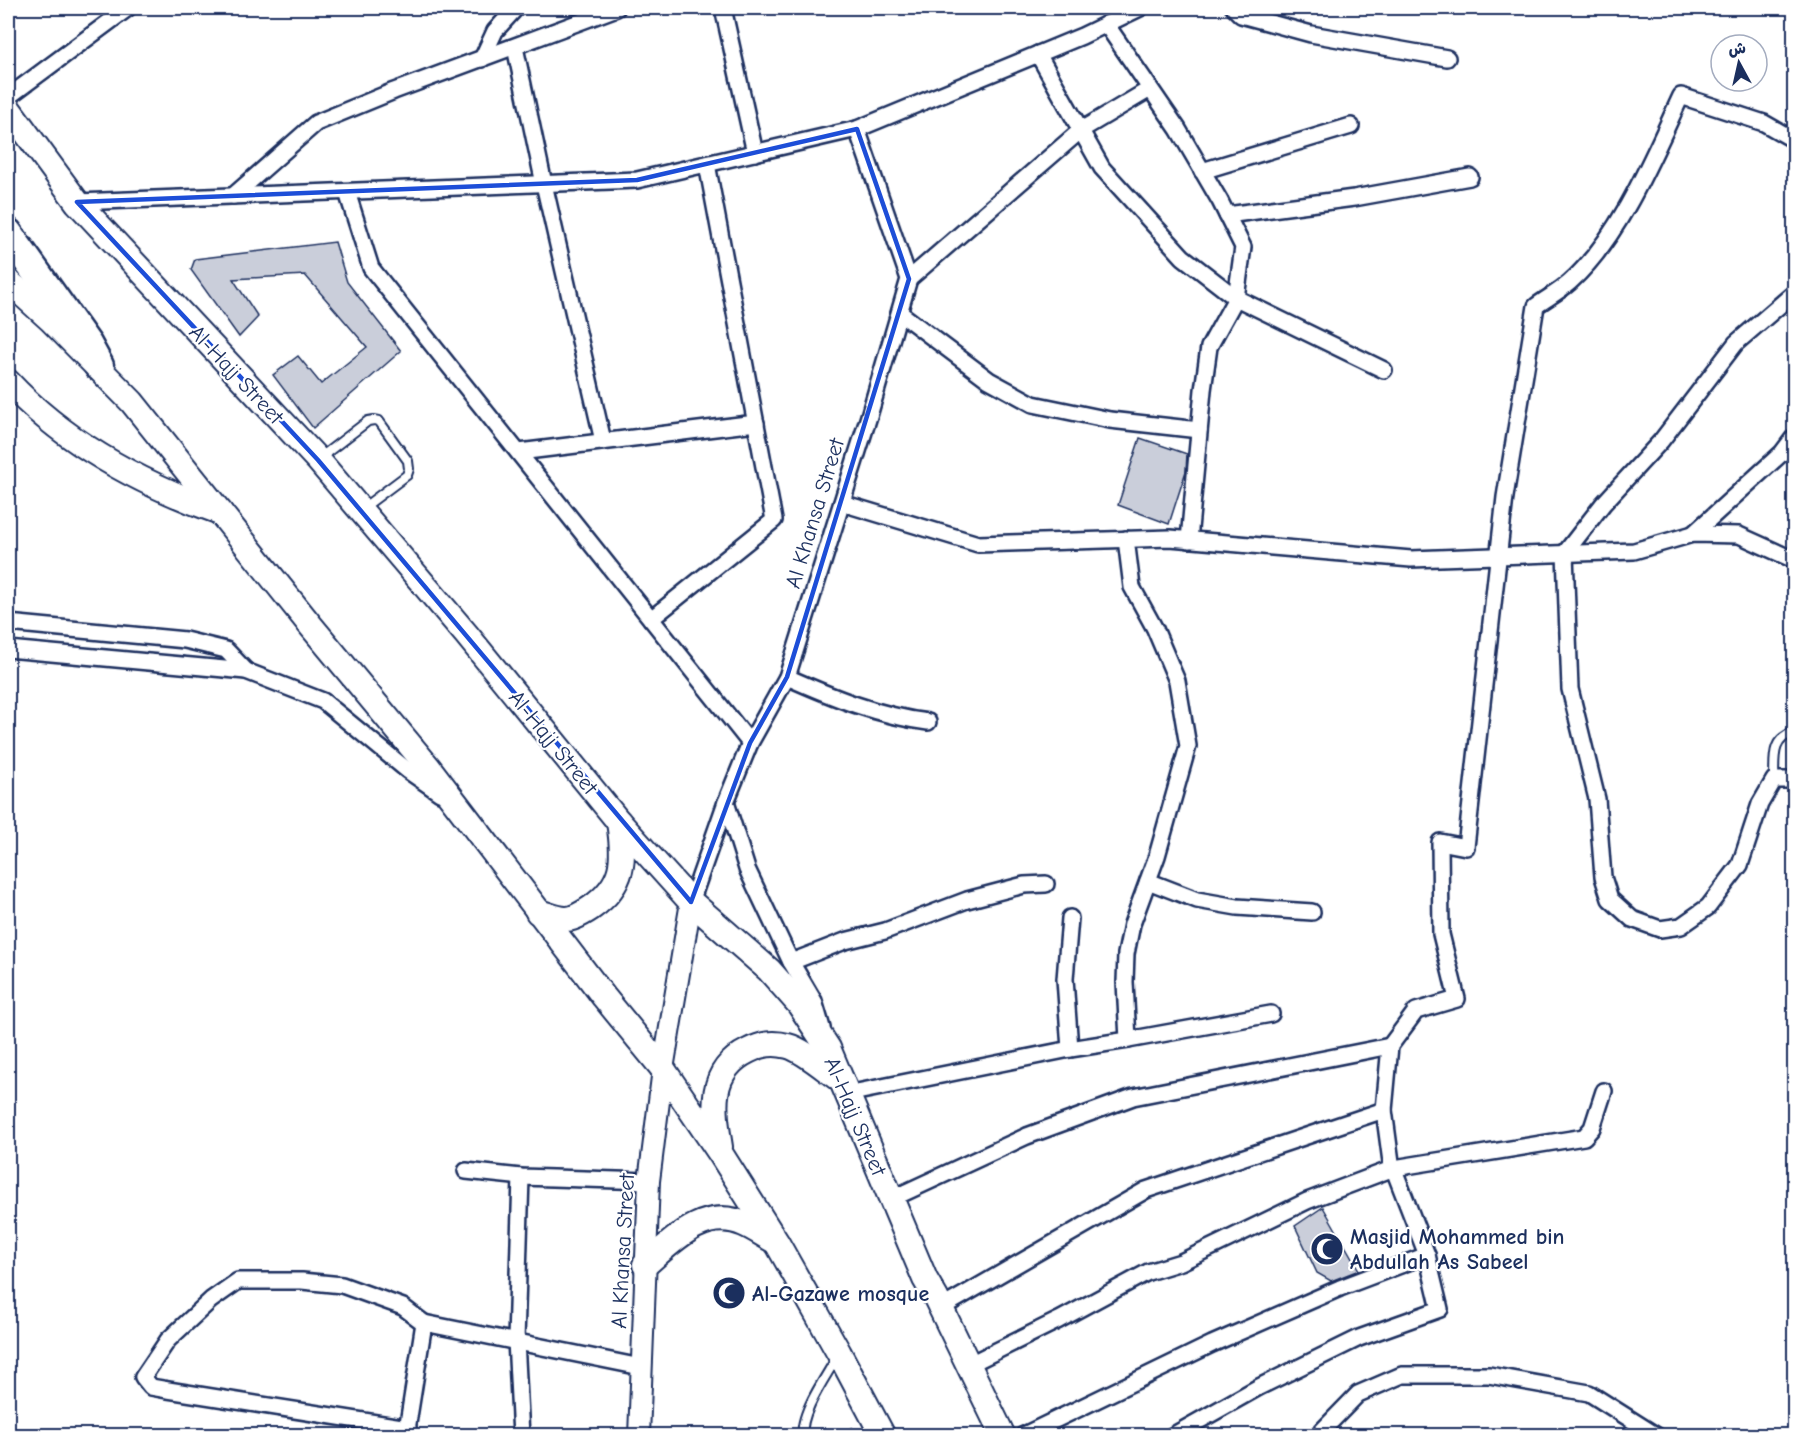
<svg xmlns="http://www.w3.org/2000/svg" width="1802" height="1443" viewBox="0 0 1802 1443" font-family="'Comic Neue','Playpen Sans Arabic',sans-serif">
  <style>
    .building { fill: #caceda; stroke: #1b2f5e; stroke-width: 1.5 }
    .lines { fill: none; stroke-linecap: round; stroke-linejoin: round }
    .service-casing { stroke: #1b2f5e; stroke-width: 12 }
    .minor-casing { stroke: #1b2f5e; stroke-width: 20 }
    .tertiary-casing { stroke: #1b2f5e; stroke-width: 24 }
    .primary-casing { stroke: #1b2f5e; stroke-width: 28 }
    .motorway-casing { stroke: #1b2f5e; stroke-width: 33 }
    .path { stroke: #1b2f5e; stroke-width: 3; stroke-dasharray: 6 4.5; stroke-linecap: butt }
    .service { stroke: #fff; stroke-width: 8 }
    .minor { stroke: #fff; stroke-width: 15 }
    .tertiary { stroke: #fff; stroke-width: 20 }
    .primary { stroke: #fff; stroke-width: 24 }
    .motorway { stroke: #fff; stroke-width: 28 }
    .marked { fill: none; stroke: #1d4ed8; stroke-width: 4.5; stroke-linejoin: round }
    .labels { text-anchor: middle; stroke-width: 4.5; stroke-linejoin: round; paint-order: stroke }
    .street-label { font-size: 22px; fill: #1b2f5e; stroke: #fff }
    .poi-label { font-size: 22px; font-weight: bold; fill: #1b2f5e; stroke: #fff; text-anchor: start }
  </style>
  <rect width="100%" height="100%" fill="#fff"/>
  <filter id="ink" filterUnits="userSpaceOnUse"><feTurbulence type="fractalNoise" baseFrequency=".0167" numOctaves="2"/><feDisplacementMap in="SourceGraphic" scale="12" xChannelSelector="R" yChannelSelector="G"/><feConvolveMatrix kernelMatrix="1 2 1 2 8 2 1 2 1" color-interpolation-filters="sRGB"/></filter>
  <g filter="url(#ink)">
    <g class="building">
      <path d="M335 242 347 282 401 351 313 428 273 375 298 356 321 384 367 347 305 275 233 279 258 317 239 337 191 270 195 259Z"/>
      <path d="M1140 438 1187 454 1186 471 1169 524 1118 505Z"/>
      <path d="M1323 1207 1359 1270 1331 1281 1317 1273 1295 1226Z"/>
    </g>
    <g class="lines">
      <defs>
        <g id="service">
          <path d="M321 457 368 421 374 420 379 421 408 461 409 469 407 475 363 508"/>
          <path d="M1774 780C1775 759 1770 740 1794 732"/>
          <path d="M803 1436C799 1414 826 1377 837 1357"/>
        </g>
        <g id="minor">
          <path d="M723 8 755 153"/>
          <path d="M1234 8 1241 15 1311 34 1447 58"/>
          <path d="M1106 24 1178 129 1220 201 1243 247 1236 298 1209 347 1203 390 1189 540"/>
          <path d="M515 47 544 184 603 441"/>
          <path d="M1038 54 1102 168 1183 257 1236 298 1384 370"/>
          <path d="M482 59 495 31 516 8"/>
          <path d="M8 97 128 8"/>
          <path d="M1202 171 1351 126"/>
          <path d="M347 192 371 268 750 743"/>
          <path d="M233 196 316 123 394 91 617 8"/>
          <path d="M77 202 637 180 857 129 1082 36 1140 8"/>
          <path d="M1227 215 1354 198 1470 177"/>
          <path d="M909 279 1081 130 1150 89"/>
          <path d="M1794 293 1736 343 1661 441 1603 504 1565 553 1570 689 1597 799 1603 877 1610 899 1632 919 1660 929 1681 926 1708 907 1740 865 1760 804 1774 780H1794"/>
          <path d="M900 313 989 380 1033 404 1110 420 1199 430"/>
          <path d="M519 452 756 423"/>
          <path d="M842 503 978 544 1170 538 1411 559 1634 551 1693 534 1739 535 1794 560"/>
          <path d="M1693 534 1782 453 1794 437"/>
          <path d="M1126 539 1132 587 1155 629 1177 681 1188 746 1157 856 1132 924 1126 954 1125 982 1128 1040 1271 1014"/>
          <path d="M651 619 774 520 707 164"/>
          <path d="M8 623 185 640 226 650 246 671"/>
          <path d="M8 649 246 671 323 701 407 770 440 793"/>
          <path d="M787 677C832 697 879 716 928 722"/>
          <path d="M726 802 747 869 791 962 814 1001 822 1028"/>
          <path d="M1148 881 1197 900 1237 907 1312 912"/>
          <path d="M691 902 726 802 750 743 787 677 869 416 909 279 857 129"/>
          <path d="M791 962 845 941 885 931 967 900 1024 885 1046 884"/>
          <path d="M1070 1049 1065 979 1070 918"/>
          <path d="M847 1094 1070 1049 1128 1040"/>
          <path d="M466 1171 521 1177 649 1181"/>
          <path d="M891 1199 1027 1136 1133 1097 1390 1046"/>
          <path d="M941 1308 1146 1190 1384 1110"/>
          <path d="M968 1365 1059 1320 1148 1272 1181 1262 1307 1201 1394 1168 1584 1137 1592 1128 1604 1091"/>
          <path d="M408 1428 168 1390 151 1387 143 1377 168 1340 211 1300 238 1281H302L342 1285 403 1307 424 1323"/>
          <path d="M406 1436 424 1323 641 1367"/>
          <path d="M521 1436 516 1340 521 1177"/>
          <path d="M1022 1436 1212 1344 1340 1288 1427 1255"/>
          <path d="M1172 1436 1259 1387 1359 1338 1440 1309 1427 1255 1391 1162 1384 1110 1390 1046 1416 1011 1457 999 1441 934 1440 842 1466 847 1505 497 1536 306C1547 298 1560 291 1570 282 1620 237 1653 156 1681 96L1764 123 1794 140"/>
          <path d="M1317 1436 1358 1394 1402 1375H1489L1589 1393 1657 1436"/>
        </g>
        <path id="tertiary" d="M639 1436 649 1181 663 1069 691 902"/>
        <g id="primary">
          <path d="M8 108 77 202 318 460 466 634 619 822 691 902 769 970 799 1004 828 1048 925 1279 936 1298 1003 1436"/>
          <path d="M8 281 51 320 132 402 311 626 429 768 604 997 663 1069 722 1156 777 1243 839 1353 883 1436"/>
          <path d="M8 382C65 443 141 484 220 512"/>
          <path d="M538 912C547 914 557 919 566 919 573 919 585 912 591 908 625 884 625 860 619 822"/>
          <path d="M720 1147C714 1110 707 1071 748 1051 762 1044 773 1042 788 1046 804 1050 827 1071 842 1081"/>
          <path d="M645 1265C672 1242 704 1206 744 1224 754 1228 763 1235 773 1240"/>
        </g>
        <path id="motorway" d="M8 233 87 344 99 366"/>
      </defs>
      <use href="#service" class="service-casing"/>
      <use href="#minor" class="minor-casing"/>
      <use href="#tertiary" class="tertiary-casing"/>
      <use href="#primary" class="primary-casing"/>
      <use href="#motorway" class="motorway-casing"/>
      <path class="path" d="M848 1431 855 1427"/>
      <use href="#service" class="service"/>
      <use href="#minor" class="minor"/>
      <use href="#tertiary" class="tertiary"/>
      <use href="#primary" class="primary"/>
      <use href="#motorway" class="motorway"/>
    </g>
  </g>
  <path class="marked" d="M857 129 909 279 787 677 750 743 691 902 318 460 77 202 637 180Z"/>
  <defs>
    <symbol id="mosque-disc" viewBox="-11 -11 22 22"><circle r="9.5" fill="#1b2f5e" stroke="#fff"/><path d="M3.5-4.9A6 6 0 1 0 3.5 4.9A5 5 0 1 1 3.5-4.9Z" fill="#fff"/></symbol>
  </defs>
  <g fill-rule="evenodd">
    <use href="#mosque-disc" x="1308" y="1230" width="38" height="38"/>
    <use href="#mosque-disc" x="710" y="1274" width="38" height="38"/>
  </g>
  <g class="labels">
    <g class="street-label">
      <text transform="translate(237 374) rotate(47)" y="8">Al-Hajj Street</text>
      <text transform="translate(814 513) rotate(-73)" y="8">Al Khansa Street</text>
      <text transform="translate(554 742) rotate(51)" y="8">Al-Hajj Street</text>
      <text transform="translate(856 1116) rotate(67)" y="8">Al-Hajj Street</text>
      <text transform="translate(622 1251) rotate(-87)" y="8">Al Khansa Street</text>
    </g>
    <g class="poi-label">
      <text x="1350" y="1244">Masjid Mohammed bin<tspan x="1350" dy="25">Abdullah As Sabeel</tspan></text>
      <text x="752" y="1301">Al-Gazawe mosque</text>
    </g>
  </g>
  <rect width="1802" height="1443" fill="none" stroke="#fff" stroke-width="30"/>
  <rect x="15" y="15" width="1772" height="1413" fill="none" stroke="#1b2f5e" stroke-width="2" filter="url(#ink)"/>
  <g transform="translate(1739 63) rotate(352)"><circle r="28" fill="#ffffff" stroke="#a4acbf" stroke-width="1.5"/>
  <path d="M0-4.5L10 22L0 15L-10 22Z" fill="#1b2f5e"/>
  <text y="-9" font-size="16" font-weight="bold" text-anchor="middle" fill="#1b2f5e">ش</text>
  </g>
</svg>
